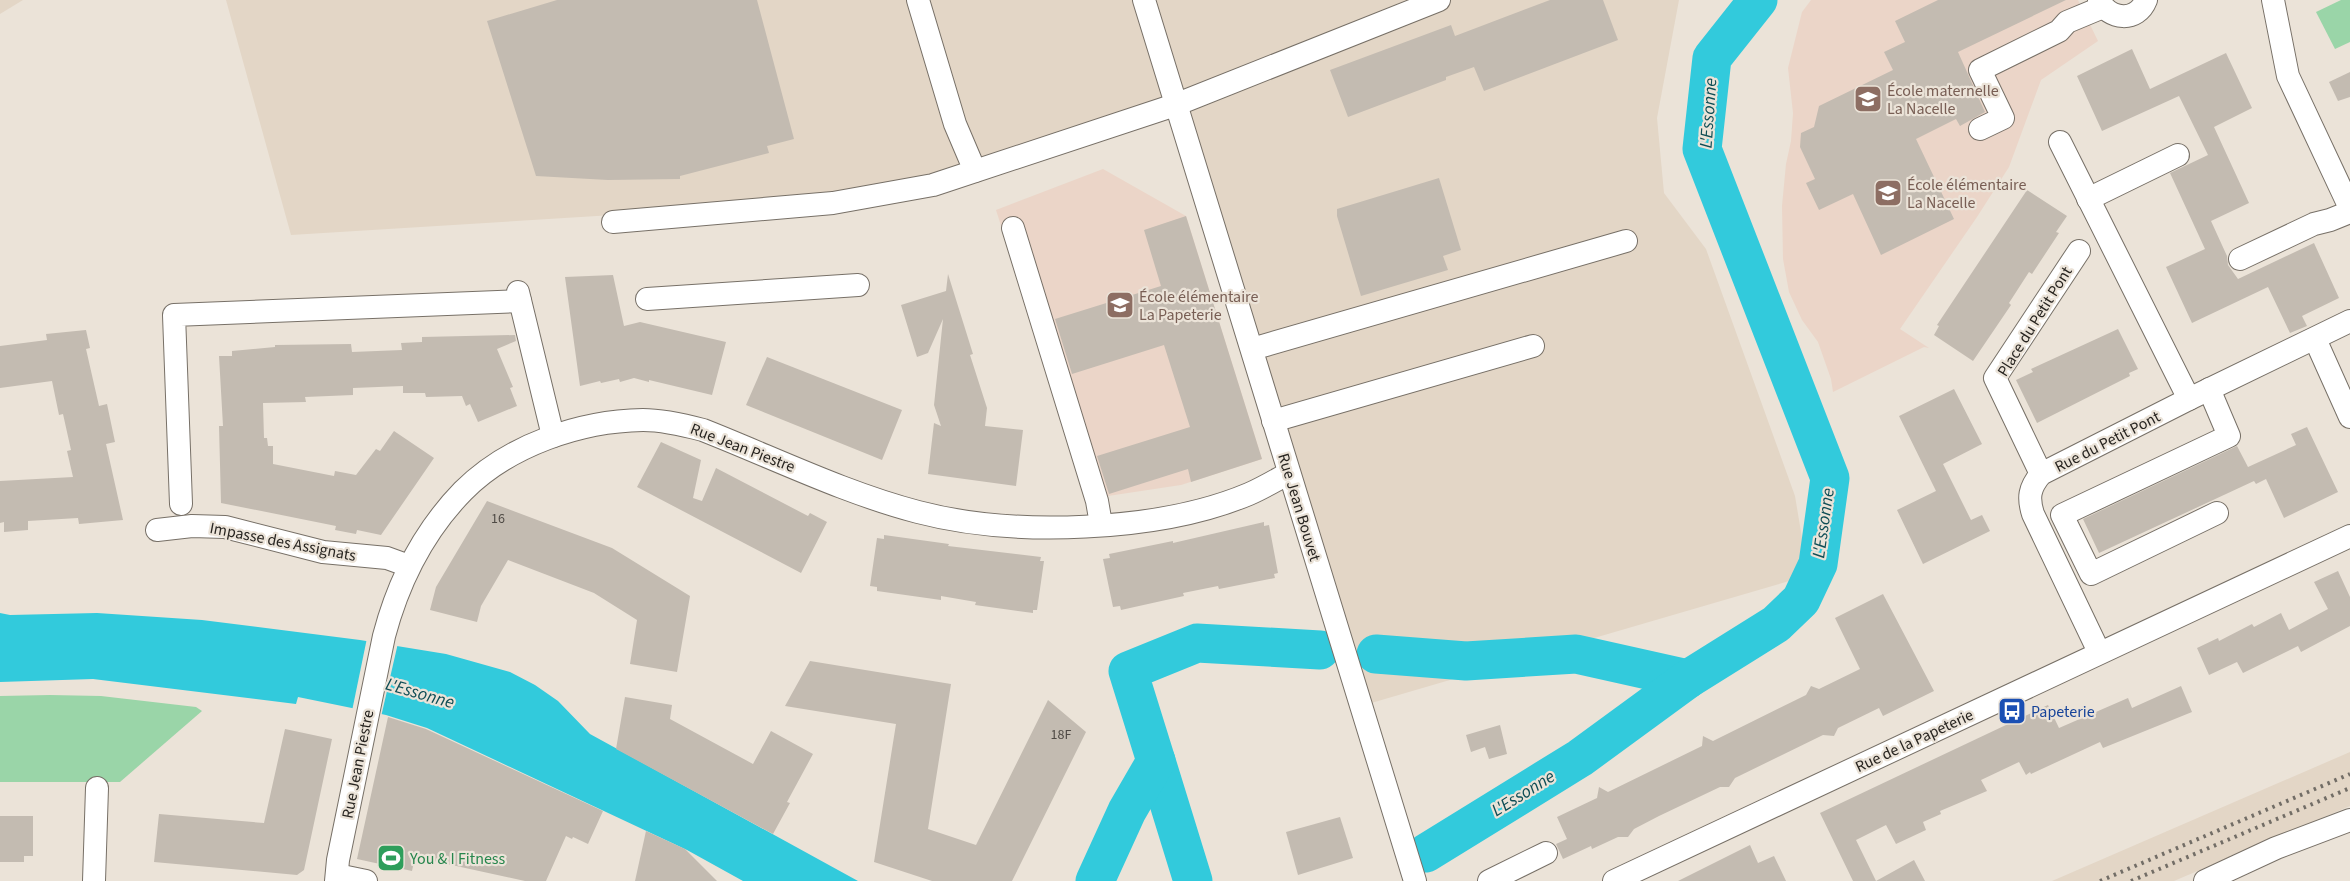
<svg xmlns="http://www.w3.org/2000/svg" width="2350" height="881" viewBox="0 0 2350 881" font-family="'Source Sans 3',sans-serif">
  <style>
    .built { fill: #e3d6c6 }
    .education { fill: #ebd5c8 }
    .green { fill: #9ad5a8 }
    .water { fill: #32cadc }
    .pier { fill: #ebe3d8 }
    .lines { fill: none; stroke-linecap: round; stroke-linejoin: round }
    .river { stroke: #32cadc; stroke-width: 39 }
    .building { fill: #c3bbb1 }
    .minor-casing { stroke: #777067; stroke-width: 24 }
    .minor { stroke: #fff; stroke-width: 22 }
    .rail { stroke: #726d66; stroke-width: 4; stroke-dasharray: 2.5 5; stroke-linecap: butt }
    .labels { text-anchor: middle; stroke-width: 4.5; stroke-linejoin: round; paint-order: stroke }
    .number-label { font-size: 14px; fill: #4f4a45 }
    .education-label { font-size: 16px; fill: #785e54; stroke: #ebe3d8; text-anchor: start }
    .street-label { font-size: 16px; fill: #282521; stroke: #ebe3d8 }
    .transit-label { font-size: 16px; fill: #164399; stroke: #ebe3d8; text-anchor: start }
    .leisure-label { font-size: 16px; fill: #27864d; stroke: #ebe3d8; text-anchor: start }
    .water-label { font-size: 18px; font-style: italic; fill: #0e4d55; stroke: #ebe3d8 }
  </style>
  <rect width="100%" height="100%" fill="#ebe3d8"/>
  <g class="built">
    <path d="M0 0H23L0 14Z"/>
    <path d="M226 0H1679L1657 118 1664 193 1706 249 1795 496 1805 556 1796 579 1361 706 1175 105 933 185 613 215 291 235Z"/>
    <path d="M2350 752V806L2174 881H2052Z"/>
  </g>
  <g class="education">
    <path d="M1811 0H2078L2098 41 2041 80 2009 167 1977 217 1900 329 1929 348 1924 347 1833 392 1831 379 1818 342 1802 320 1789 292 1783 259 1782 206 1786 164 1791 141 1793 113 1788 68 1802 12Z"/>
    <path d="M1103 169 1186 216 1262 459 1181 485 1088 499 996 210Z"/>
  </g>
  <g class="green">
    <path d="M2341 0H2350V42L2335 49 2316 12Z"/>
    <path d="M50 695 101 696 196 707 202 711 120 782H0V696Z"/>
  </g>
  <path class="water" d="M0 613 10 615 97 613 202 620 360 640 446 654 510 672 535 685 558 701 590 734 858 881H743L687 850 427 728 386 715 298 697 296 704 93 679 0 682Z"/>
  <path class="pier" d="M367 638 398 643 381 717 352 711Z"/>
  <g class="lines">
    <g class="river">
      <path d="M1376 654 1466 661 1576 654 1688 679"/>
      <path d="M1156 761 1193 881"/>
      <path d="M1426 853 1580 758 1688 679 1776 624 1801 600 1818 564 1830 478 1702 149 1712 58 1758 0"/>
      <path d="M1095 881 1127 811 1156 761 1128 671 1197 643 1320 650"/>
    </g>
  </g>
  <g class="building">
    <path d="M557 0H757L794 139 767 146 769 153 680 176V179L608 180 536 176 487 21Z"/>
    <path d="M1550 0H1603L1618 40 1484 91 1474 67 1446 77V80L1348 117 1330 70 1451 25 1455 36Z"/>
    <path d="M1938 0H2066L1958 52 1985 112 1960 126 1956 119 1916 139 1954 219 1881 255 1853 194 1819 210 1806 183 1815 179 1800 147 1801 133 1814 127 1819 106 1893 70 1884 52 1905 42 1895 21Z"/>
    <path d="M2132 49 2150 89 2226 53 2252 108 2214 127 2249 203 2211 221 2227 256 2228 265 2238 279 2314 243 2339 298 2302 316 2307 326 2290 333 2268 287 2192 323 2166 267 2205 249 2170 173 2208 155 2179 96 2102 131 2077 76Z"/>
    <path d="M2350 72V97L2338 101 2329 82Z"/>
    <path d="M1439 178 1461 250 1443 256 1448 270 1361 296 1337 216V209Z"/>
    <path d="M2027 190 2067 216 2056 232 2059 233 2032 274 2029 272 2009 303 2011 305 1973 361 1934 335 1939 326 1937 325Z"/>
    <path d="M1186 216 1262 459 1191 482 1188 469 1109 494 1097 456 1190 427 1164 345 1072 374 1055 319 1161 286 1144 230Z"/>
    <path d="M948 274 973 354 970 355 987 408 985 426 1023 430 1016 486 928 474 934 423 941 426 934 405 943 319 928 353 917 357 901 305 946 291Z"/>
    <path d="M613 275 624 326 640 322 726 342 712 395 649 380V382L634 378 620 382 619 379 601 383 600 381 580 386 565 277Z"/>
    <path d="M2118 329 2138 369 2129 373 2130 376 2037 423 2016 380 2033 372 2031 369Z"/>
    <path d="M86 330 90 348 86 349 99 406 107 404 115 442 106 444 123 520 79 524 78 518 28 521V530L4 532V522L0 523V481L73 477 67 451 71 450 63 414 59 415 52 381 0 388V346L47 340 46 334Z"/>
    <path d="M515 335 516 341 497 349 513 387 510 388 517 406 478 422 470 404 466 406 462 396 426 397 425 393H403V386L353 388V395L305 397 306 402 263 403 264 438H267L268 446H273V464L334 476 335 471 356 475 376 449 380 451 394 431 434 458 381 535 357 530 356 534 335 530 336 526 221 503 219 426H223L219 356H232V351L275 347V345L351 344 352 352 402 350 401 343 422 342V337Z"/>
    <path d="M767 357 902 410 882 460 746 405Z"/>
    <path d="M1954 389 1982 444 1943 464 1971 520 1982 515 1990 531 1923 564 1897 510 1936 491 1899 416Z"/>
    <path d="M2307 427 2338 492 2284 518 2266 479 2256 484 2254 481 2099 553 2083 519 2237 446 2248 467 2296 445 2291 434Z"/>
    <path d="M661 442 701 460 693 498 702 501 716 468 808 516 810 513 827 522 801 573 637 487Z"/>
    <path d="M487 501 612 548 690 596 677 672 630 664 637 620 594 593 508 560 481 606 477 622 430 610 436 587Z"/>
    <path d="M1264 522V526L1269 525 1278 573 1274 574 1275 578 1219 589 1218 586 1183 593 1184 596 1121 610 1120 606 1113 607 1103 559 1110 558 1109 554 1173 541V543Z"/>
    <path d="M884 535 949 544 948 546 1041 557 1040 561H1044L1037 610H1033V613L975 605 976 602 941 596V600L877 591V587L870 586 877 538 884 539Z"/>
    <path d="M2338 571 2350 597V626L2301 652 2298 646 2243 673 2237 662 2209 675 2197 648 2218 638 2219 641 2252 624 2254 627 2281 613 2289 630 2328 609 2314 582Z"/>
    <path d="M1883 594 1934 691 1883 716 1879 708 1838 728 1834 736 1823 735 1735 778 1729 787H1720L1659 816 1634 829 1628 837H1618L1592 849 1591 846 1563 859 1556 844 1567 839 1557 817 1597 798 1599 787 1608 792 1702 746 1703 736 1713 741 1806 695 1811 686 1819 689 1860 669 1835 618Z"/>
    <path d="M810 661 951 684 928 829 976 845 1048 700 1086 732 1012 881H932L874 862 896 724 785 706Z"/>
    <path d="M2181 686 2192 712 2103 748 2100 742 2031 774 2030 772 2026 775 2019 762 1981 780 1987 791 1940 811 1941 814 1923 822 1926 830 1896 844 1886 825 1856 840 1876 881 1914 860 1925 881H1853L1820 813 2048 705 2059 728 2128 698 2132 708Z"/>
    <path d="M625 697 672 705 670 719 753 764 771 731 813 754 787 802 790 803 773 834 616 749Z"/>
    <path d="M388 717 426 729 603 811 588 844 573 837 572 839 566 836 546 881H525L415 857 412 871 357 859Z"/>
    <path d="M1500 725 1507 754 1489 759 1485 747 1471 752 1466 735Z"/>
    <path d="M285 729 332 739 304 870 297 875 154 862 159 814 264 823Z"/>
    <path d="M0 816H33V856H24V862H0Z"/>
    <path d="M1340 817 1353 858 1298 875 1286 832Z"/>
    <path d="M646 831 685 849 717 881H635Z"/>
    <path d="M1750 845 1758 863 1774 856 1786 881H1678Z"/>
  </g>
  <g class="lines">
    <defs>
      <g id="minor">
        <path d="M918 0 955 124 975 171"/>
        <path d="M1144 0 1415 881"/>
        <path d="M2099 0C2109 20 2137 23 2146 0"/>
        <path d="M2273 0 2288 76 2350 208"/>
        <path d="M1980 129 2003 118 1980 70 2059 31 2067 22 2103 7"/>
        <path d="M2060 142 2189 399"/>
        <path d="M2088 199 2178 155"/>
        <path d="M613 222 833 203 933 185 1175 105 1439 0"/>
        <path d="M1013 228 1097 501 1101 524"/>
        <path d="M2240 259 2314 224 2330 220 2350 212"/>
        <path d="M518 292 553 436"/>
        <path d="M647 299 858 285"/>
        <path d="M2315 339 2350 417"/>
        <path d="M1252 349 1626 241"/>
        <path d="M2209 389 2229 436 2062 515 2091 574 2217 513"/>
        <path d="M1273 421 1533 346"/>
        <path d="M2041 474 1995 378 2079 251"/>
        <path d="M181 504 174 315 520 301"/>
        <path d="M157 530 192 526 225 527 323 552 387 558 409 566"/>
        <path d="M2099 652 2033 514C2028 498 2029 488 2041 474L2189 399 2350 321"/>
        <path d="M337 875 366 881"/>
        <path d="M94 881 97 788"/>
        <path d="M336 881 338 860 384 636C398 583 424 531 463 491 509 445 580 421 643 420 663 420 684 425 703 430 774 458 845 493 918 512 1013 537 1159 532 1249 494 1263 488 1276 480 1289 473"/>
        <path d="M1489 881 1546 853"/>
        <path d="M1614 881 2350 536"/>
        <path d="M2205 881 2276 848 2350 820"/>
      </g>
    </defs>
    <use href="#minor" class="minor-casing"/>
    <use href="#minor" class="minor"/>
    <g class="rail">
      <path d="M2100 881 2350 774"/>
      <path d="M2131 881 2350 788"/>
    </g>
  </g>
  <defs>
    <symbol id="school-square" viewBox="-11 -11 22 22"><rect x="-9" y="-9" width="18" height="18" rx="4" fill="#8d6e63" stroke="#ebe3d8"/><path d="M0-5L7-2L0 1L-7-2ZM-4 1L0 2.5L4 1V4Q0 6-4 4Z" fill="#fff"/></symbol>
    <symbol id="bus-square" viewBox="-11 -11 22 22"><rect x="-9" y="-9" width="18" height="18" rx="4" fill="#1a4fb4" stroke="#ebe3d8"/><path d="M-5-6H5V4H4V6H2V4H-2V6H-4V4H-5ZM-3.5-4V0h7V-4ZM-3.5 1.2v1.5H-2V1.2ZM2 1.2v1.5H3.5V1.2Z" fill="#fff"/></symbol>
    <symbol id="stadium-square" viewBox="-11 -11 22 22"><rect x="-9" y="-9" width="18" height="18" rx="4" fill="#2e9e5b" stroke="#ebe3d8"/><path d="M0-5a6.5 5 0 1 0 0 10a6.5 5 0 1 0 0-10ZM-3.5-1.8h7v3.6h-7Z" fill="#fff"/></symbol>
  </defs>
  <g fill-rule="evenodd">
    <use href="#school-square" x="1852" y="83" width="32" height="32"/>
    <use href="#school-square" x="1872" y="177" width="32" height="32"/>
    <use href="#school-square" x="1104" y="289" width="32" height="32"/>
    <use href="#bus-square" x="1996" y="695" width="32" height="32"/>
    <use href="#stadium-square" x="375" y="842" width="32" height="32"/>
  </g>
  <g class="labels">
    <g class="number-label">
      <text x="498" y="523">16</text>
      <text x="1061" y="739">18F</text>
    </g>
    <g class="education-label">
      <text x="1887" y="96">École maternelle<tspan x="1887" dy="18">La Nacelle</tspan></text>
      <text x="1907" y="190">École élémentaire<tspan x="1907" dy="18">La Nacelle</tspan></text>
      <text x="1139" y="302">École élémentaire<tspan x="1139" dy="18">La Papeterie</tspan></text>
    </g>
    <g class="street-label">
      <text transform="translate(2034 321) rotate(-58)" y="6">Place du Petit Pont</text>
      <text transform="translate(2107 441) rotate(-27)" y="6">Rue du Petit Pont</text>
      <text transform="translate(743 447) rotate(21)" y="6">Rue Jean Piestre</text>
      <text transform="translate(1300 507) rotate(73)" y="6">Rue Jean Bouvet</text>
      <text transform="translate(283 541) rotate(11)" y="6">Impasse des Assignats</text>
      <text transform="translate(1914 740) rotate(-25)" y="6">Rue de la Papeterie</text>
      <text transform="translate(357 764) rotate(-79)" y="6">Rue Jean Piestre</text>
    </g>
    <g class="transit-label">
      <text x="2031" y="717">Papeterie</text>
    </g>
    <g class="leisure-label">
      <text x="410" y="864">You &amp; I Fitness</text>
    </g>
    <g class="water-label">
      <text transform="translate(1708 113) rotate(-86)" y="6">L'Essonne</text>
      <text transform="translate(1823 523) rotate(-82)" y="6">L'Essonne</text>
      <text transform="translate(420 693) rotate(16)" y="6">L'Essonne</text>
      <text transform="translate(1523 793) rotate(-32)" y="6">L'Essonne</text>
    </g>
  </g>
</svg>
